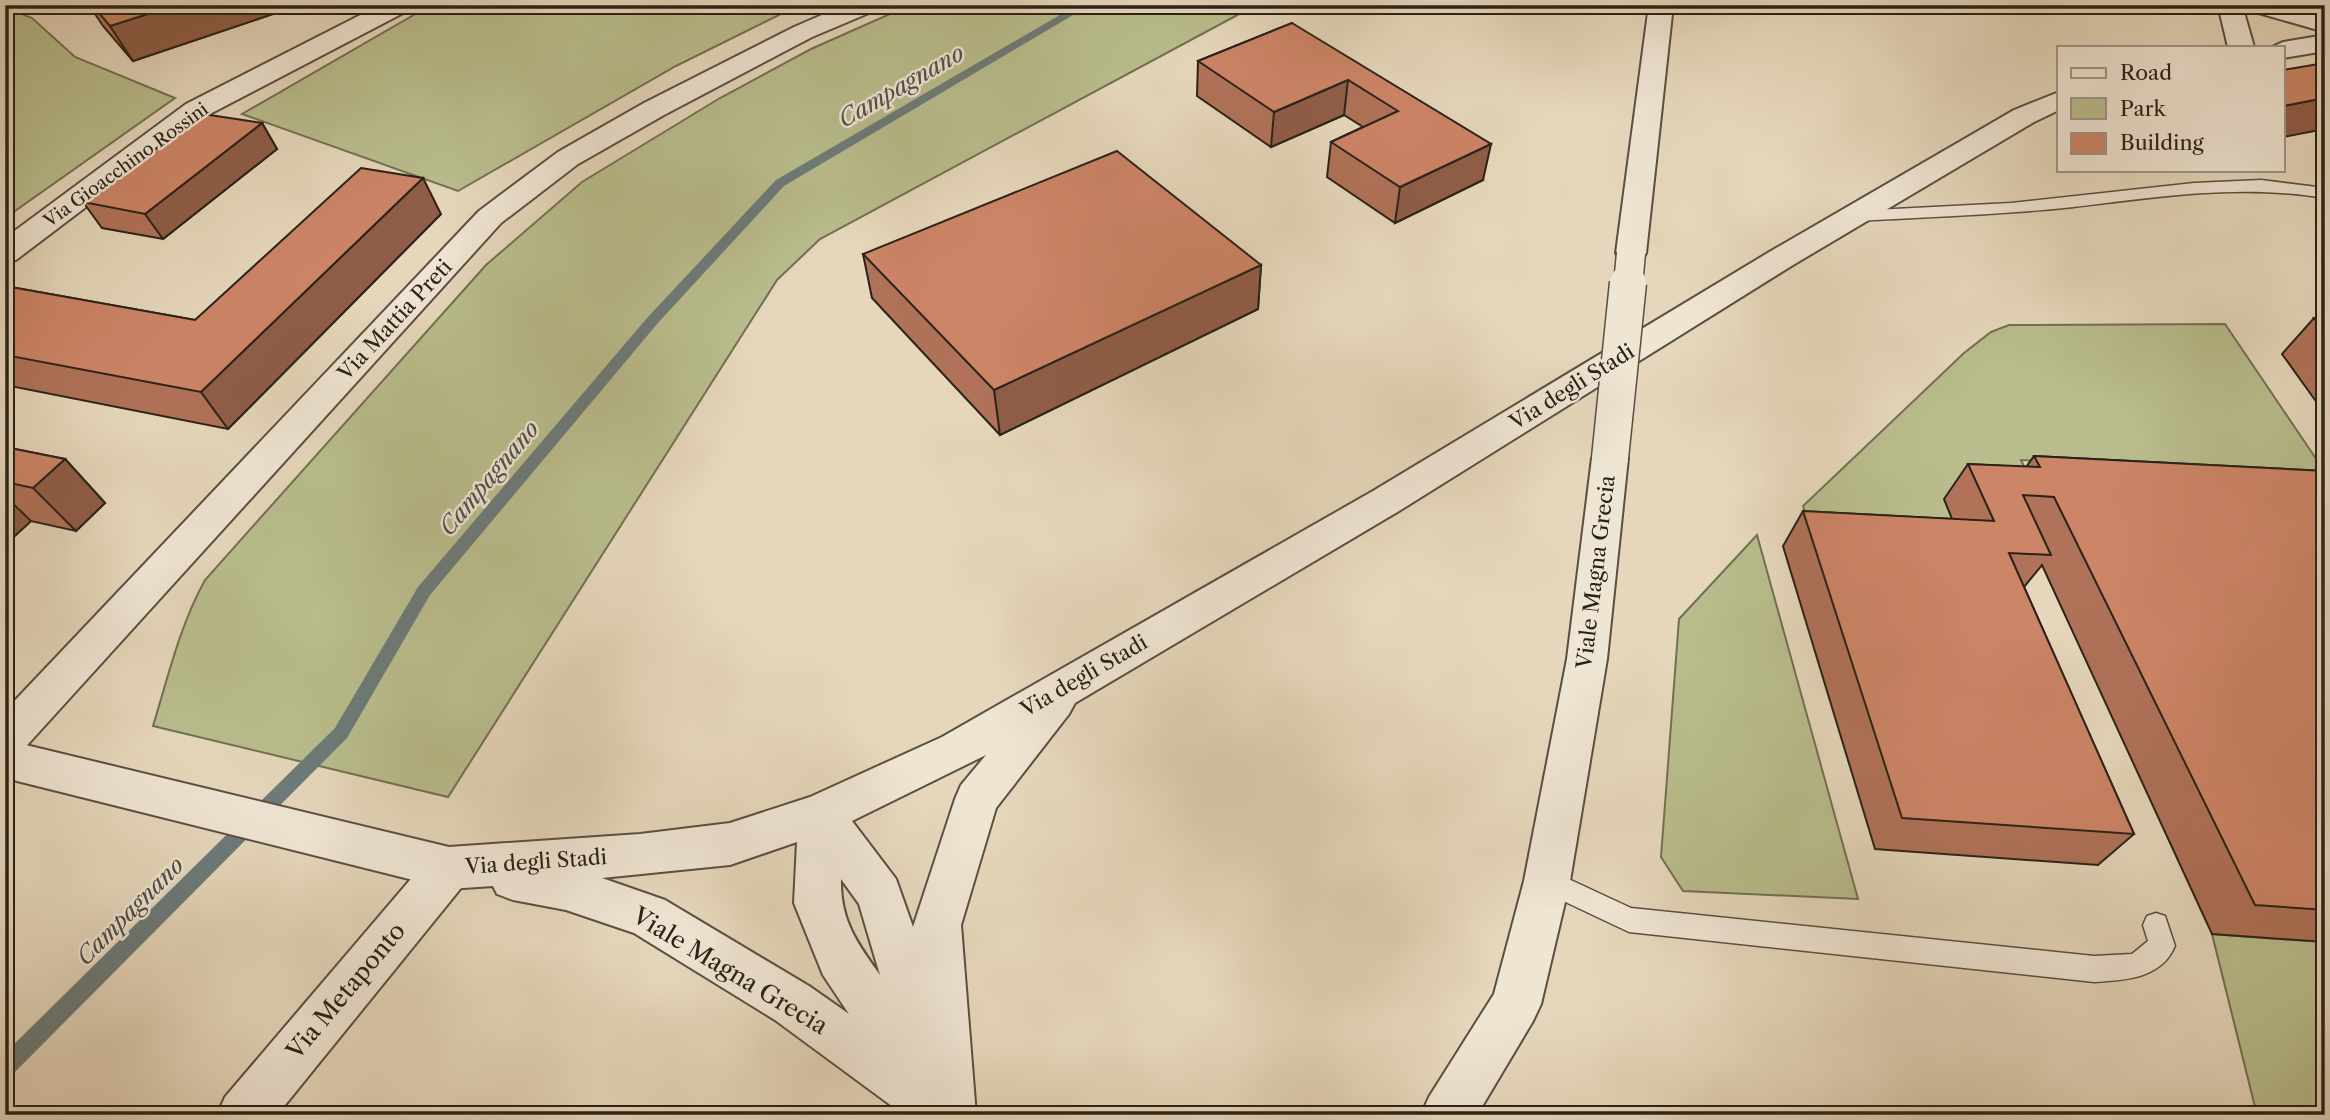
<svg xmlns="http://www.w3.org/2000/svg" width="2330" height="1120" viewBox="0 0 2330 1120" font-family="'Libre Caslon Text',serif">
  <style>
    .green { fill: #b9bd8d; stroke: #727053; stroke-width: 2 }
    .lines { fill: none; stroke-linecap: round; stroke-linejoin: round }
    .stream { fill: #6d7b7a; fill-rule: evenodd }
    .service-casing { stroke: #594f42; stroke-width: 3 }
    .minor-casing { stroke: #594f42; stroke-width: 4 }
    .tertiary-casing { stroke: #594f42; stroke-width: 4 }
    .service { fill: #efe5d3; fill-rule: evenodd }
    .minor { fill: #efe5d3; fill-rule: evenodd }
    .tertiary { fill: #efe5d3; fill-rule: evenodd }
    .tertiary-bridge-far1-casing { stroke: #594f42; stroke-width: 31; stroke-linecap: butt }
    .tertiary-bridge-casing { stroke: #594f42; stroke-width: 39; stroke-linecap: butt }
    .tertiary-bridge-far1 { stroke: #efe5d3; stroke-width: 28 }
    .tertiary-bridge { stroke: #efe5d3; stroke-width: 36 }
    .wall { fill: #b07259; stroke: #2a2219; stroke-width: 2 }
    .shaded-wall { fill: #905d48; stroke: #2a2219; stroke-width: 2 }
    .building { fill: #cd8567; stroke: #2a2219; stroke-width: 2 }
    .labels { text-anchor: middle; stroke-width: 5; stroke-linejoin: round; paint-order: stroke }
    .far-street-label { font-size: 18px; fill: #2a2219; stroke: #efe5d3 }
    .street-label { font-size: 21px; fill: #2a2219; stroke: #efe5d3 }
    .water-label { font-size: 23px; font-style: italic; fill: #4c4f4a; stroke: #efe5d3 }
    .near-street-label { font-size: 24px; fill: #2a2219; stroke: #efe5d3 }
  </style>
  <rect width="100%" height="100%" fill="#e6d7bc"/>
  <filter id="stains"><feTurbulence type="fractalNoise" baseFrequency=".00286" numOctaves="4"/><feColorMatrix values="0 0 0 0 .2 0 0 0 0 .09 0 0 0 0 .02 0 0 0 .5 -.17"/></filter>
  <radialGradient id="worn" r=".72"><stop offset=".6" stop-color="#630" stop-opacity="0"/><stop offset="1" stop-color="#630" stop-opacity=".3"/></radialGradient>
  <g class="green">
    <path d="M431 5H799L676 66 458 191 242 114Z"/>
    <path d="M910 5H1256L820 239 777 280 448 797 153 726C168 677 180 625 205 580L486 265 582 182 720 98 811 49Z"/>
    <path d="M5 7 32 18 75 57 175 98 5 218Z"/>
    <path d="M2225 324 2325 472V477L2021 460 2037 493 1968 557 1817 548 1803 506 1964 353 1991 332 2009 325Z"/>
    <path d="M1757 535 1858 899 1683 891 1661 857 1679 619Z"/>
    <path d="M2212 934 2325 942V1115H2257Z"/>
  </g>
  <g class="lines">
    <path class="stream" d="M1077 5H1090L784 186 657 324 430 595 347 738 12 1075 5 1078V1053L335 728 418 587 647 318 776 180Z"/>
    <defs>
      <g id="service">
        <path d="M2261 180 2325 188V198C2236 183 2152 198 2064 208 1994 215 1925 217 1855 221L1847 216 1855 211 2011 203 2194 183Z"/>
        <path d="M1547 869 1631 908 2094 956 2132 954 2148 941 2143 925 2147 916 2156 913 2165 916 2175 946C2161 979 2125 980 2094 982L1629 932 1538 889 1534 881 1538 873Z"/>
      </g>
      <g id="minor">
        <path d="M380 5H412L409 10 206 116 16 260 5 262V238L186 104Z"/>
        <path d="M845 5H879L876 10 812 37 664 115 578 164 501 223 20 753 5 758V711L479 211 558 152 644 103 794 27Z"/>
        <path d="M2218 5H2242L2254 47H2228Z"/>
        <path d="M2245 5H2286L2325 16V32L2248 10Z"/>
        <path d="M449 847 465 853 472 868 465 883 277 1115H217L225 1097 433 853Z"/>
      </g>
      <g id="tertiary">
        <path d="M1649 5H1673L1646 253 1642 260 1631 262 1620 260 1616 253Z"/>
        <path d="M2325 35V51L2283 58V47H2272L2283 42Z"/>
        <path d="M2059 92V110L2034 122 1793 265 1399 511 1075 703 1069 714 996 808 961 925 976 1115H904L775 1020 634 933 566 910 513 900 497 894 493 886 449 889 5 778V740L449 847 640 834 730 823 810 797 942 737 1373 491 1771 251 1978 131 2014 110ZM986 755 961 785 955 799 913 927 896 879 852 821ZM797 842 794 903 823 975 849 1014 809 986 665 900 602 878 730 865ZM841 879 859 904 880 975C857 943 840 920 841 879Z"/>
        <path d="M1610 445 1623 449 1628 458 1607 659 1570 881 1541 1004 1533 1021 1477 1115H1421L1429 1097 1494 994 1524 881 1567 659 1592 458 1597 449Z"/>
      </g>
    </defs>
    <use href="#service" class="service-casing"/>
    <use href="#minor" class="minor-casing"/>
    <use href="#tertiary" class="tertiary-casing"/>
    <use href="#service" class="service"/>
    <use href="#minor" class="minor"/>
    <use href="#tertiary" class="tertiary"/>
    <defs>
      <path id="tertiary-bridge-far1" d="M1628 285 1631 253"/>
      <path id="tertiary-bridge" d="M1610 458 1628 283"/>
    </defs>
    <use href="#tertiary-bridge-far1" class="tertiary-bridge-far1-casing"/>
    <use href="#tertiary-bridge" class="tertiary-bridge-casing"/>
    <use href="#tertiary-bridge-far1" class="tertiary-bridge-far1"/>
    <use href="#tertiary-bridge" class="tertiary-bridge"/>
  </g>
  <g class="wall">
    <path d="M89 5H284L274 9 276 13 133 61 103 26Z"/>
    <path d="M1292 23 1483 180 1395 223 1327 177 1331 142 1363 127 1344 115 1271 147 1197 96 1198 61Z"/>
    <path d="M262 123 277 149 163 239 102 228 83 202Z"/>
    <path d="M441 214 228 429 5 385V286L195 320Z"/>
    <path d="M863 254 1261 265 1258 309 1000 435 872 298Z"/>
    <path d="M2314 318 2325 319V414L2282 354Z"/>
    <path d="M5 447 65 459 105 503 76 531 31 521 5 545Z"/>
    <path d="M2034 456 2325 471V942L2212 934 2042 565 2024 587 2134 834 2098 865 1875 849 1783 546 1803 511 1952 519 1944 499 1968 464 2026 467Z"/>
  </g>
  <g class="shaded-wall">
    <path d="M176 5H284L274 9 276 13 133 61 110 26Z"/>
    <path d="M1348 80 1344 115 1271 147 1274 112Z"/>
    <path d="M2325 98V129L2283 137V106Z"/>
    <path d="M262 123 277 149 163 239 145 214Z"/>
    <path d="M1491 144 1483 180 1395 223 1400 187Z"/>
    <path d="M423 178 441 214 228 429 201 392Z"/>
    <path d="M1261 265 1258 309 1000 435 994 390Z"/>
    <path d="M65 459 105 503 76 531 33 488Z"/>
    <path d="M5 496 31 521 5 545Z"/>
  </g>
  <g class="building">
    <path d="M92 5H176L110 26Z"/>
    <path d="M1292 23 1491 144 1400 187 1331 142 1398 111 1348 80 1274 112 1198 61Z"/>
    <path d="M2325 63V98L2283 106V70Z"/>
    <path d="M203 114 262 123 145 214 83 202Z"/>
    <path d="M1117 151 1261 265 994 390 863 254Z"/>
    <path d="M361 168 423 178 201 392 5 355V286L195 320Z"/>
    <path d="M2314 318 2325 319V333Z"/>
    <path d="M5 447 65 459 33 488 5 482Z"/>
    <path d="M2034 456 2325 471V910L2255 905 2054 497 2023 495 2051 555 2009 553 2134 834 1902 818 1803 511 1994 521 1968 464 2040 467Z"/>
  </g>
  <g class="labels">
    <g class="far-street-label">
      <text transform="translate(126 165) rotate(-36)" y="6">Via Gioacchino Rossini</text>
    </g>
    <g class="street-label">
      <text transform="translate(395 320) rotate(-47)" y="7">Via Mattia Preti</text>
      <text transform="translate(1572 387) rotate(-32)" y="7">Via degli Stadi</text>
      <text transform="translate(1596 572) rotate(-83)" y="7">Viale Magna Grecia</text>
      <text transform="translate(1084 676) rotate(-30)" y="7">Via degli Stadi</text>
      <text transform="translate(536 862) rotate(-4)" y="7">Via degli Stadi</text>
    </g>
    <g class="water-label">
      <text transform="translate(901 86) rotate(-30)" y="8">Campagnano</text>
      <text transform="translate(489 478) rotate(-50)" y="8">Campagnano</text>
      <text transform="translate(130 911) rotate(-45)" y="8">Campagnano</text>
    </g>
    <g class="near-street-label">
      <text transform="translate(730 971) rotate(31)" y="8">Viale Magna Grecia</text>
      <text transform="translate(346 991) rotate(-50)" y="8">Via Metaponto</text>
    </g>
  </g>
  <rect width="2330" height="1120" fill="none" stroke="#e6d7bc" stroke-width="28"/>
  <rect x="7" y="7" width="2316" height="1106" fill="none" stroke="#2a2219" stroke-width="3.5"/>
  <rect x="14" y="14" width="2302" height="1092" fill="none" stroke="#2a2219" stroke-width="2"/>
  <rect x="2057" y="46" width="228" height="126" fill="#efe5d3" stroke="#a09789" stroke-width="2"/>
  <rect x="2071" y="68" width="35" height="10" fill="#efe5d3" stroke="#a09789" stroke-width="2"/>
  <text x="2120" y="80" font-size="21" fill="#2a2219">Road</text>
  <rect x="2071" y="98" width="35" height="21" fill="#b9bd8d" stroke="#a09789" stroke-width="2"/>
  <text x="2120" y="116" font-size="21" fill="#2a2219">Park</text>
  <rect x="2071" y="133" width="35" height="21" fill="#cd8567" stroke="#a09789" stroke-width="2"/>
  <text x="2120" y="150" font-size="21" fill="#2a2219">Building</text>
  <rect width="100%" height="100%" filter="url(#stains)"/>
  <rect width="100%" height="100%" fill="url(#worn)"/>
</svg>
